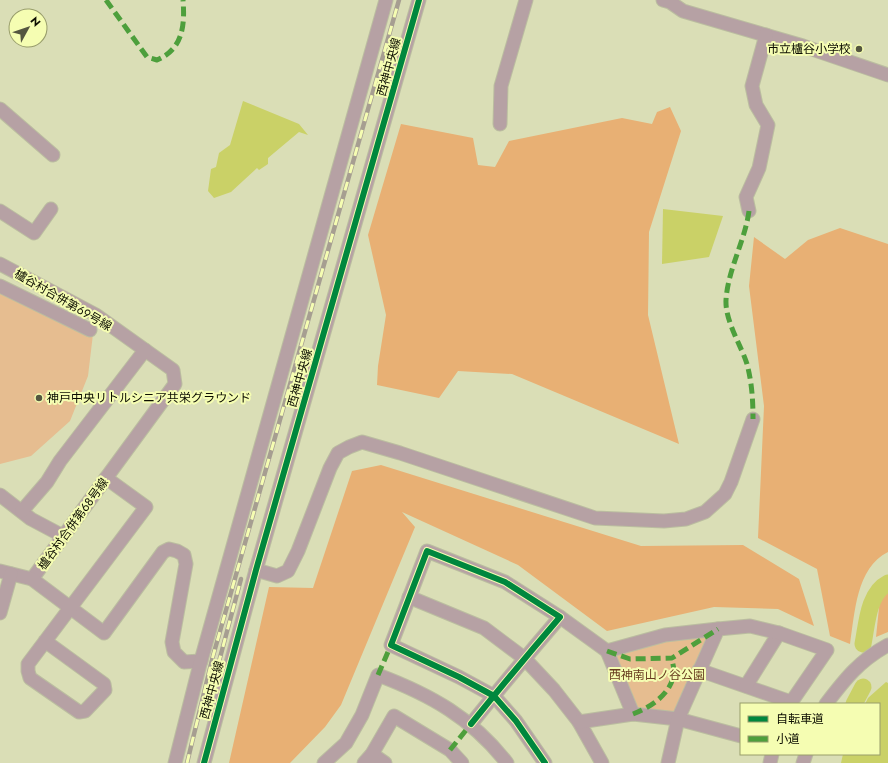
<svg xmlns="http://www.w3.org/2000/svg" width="888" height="763" viewBox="0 0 888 763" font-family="Jost,'Noto Sans JP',sans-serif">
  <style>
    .green { fill: #e6bd90 }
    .forest { fill: #e8b074 }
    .water { fill: #cad167 }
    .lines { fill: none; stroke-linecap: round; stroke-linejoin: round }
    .river { stroke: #cad167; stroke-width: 17 }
    .minor-casing { stroke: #bbbda0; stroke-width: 15 }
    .minor { stroke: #b6a1a4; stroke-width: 13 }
    .rail-casing { stroke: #a69e91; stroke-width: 4.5 }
    .rail { stroke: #f5fdb2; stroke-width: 3; stroke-dasharray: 9; stroke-linecap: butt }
    .quiet { stroke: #4d9f3c; stroke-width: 5; stroke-dasharray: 10 5; stroke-linecap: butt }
    .cycleway-casing { stroke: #f5fdb2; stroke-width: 8 }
    .cycleway { stroke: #00873e; stroke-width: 6 }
    .poi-dot { fill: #545640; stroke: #f5fdb2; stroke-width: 1.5 }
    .labels { text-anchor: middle; stroke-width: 4; stroke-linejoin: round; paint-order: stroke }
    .poi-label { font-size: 12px; fill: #0c0d00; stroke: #f5fdb2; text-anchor: end }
    .street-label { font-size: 12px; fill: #0c0d00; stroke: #f5fdb2 }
    .park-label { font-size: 12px; fill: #683d20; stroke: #f5fdb2 }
  </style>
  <rect width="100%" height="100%" fill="#dadeb6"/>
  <g class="green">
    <path d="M0 291 93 334 88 376 70 421 31 456 0 464Z"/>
    <path d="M708 635 677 711 670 714 637 710 613 654 663 640Z"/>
  </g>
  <g class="forest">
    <path d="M670 107 681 131 649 232 648 315 679 444 512 374 458 371 439 398 377 385 378 366 386 315 368 235 401 124 473 138 478 165 495 167 509 141 622 118 652 124 657 112Z"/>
    <path d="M840 228 888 244V552C856 568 855 613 850 644L830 636 817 569 758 538 764 406 749 286 754 237 785 259 808 240Z"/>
    <path d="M381 465 641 546 743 545 799 579 814 626 778 609 714 607 607 631 518 565 402 512 415 527 341 705 325 727 290 763H229L269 587 313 588 352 471Z"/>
    <path d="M888 590V632L876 637 880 598Z"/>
  </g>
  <g class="water">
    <path d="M243 101 299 124 308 135 299 132 268 158V164L259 170 257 168 231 192 214 198 208 191 211 169 216 167 219 153 230 145Z"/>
    <path d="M663 209 723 216 709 257 662 264Z"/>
    <path d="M886 682 888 683V763H841L843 754H879V704H865L868 698Z"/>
  </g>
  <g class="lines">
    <g class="river">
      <path d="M863 644C867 624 868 593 888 583"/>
      <path d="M854 704 863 687"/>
    </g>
    <defs>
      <g id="minor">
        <path d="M663 0 670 2 683 11 803 46 888 75"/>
        <path d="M0 109 53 155"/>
        <path d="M500 124 501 86 526 0"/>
        <path d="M0 211 34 233 51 209"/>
        <path d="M749 211 746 197 759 168 768 125 756 105 752 86 766 35"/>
        <path d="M0 264 96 315 173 370 175 384 32 579"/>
        <path d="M0 286 90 330"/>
        <path d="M0 495 31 519 63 536"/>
        <path d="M22 511 47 482 60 461 145 350"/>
        <path d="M256 570 277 576 288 571 298 551 330 468 338 453 349 447 362 442 400 453 595 518 664 521 686 519 705 512 725 494 731 482 753 419"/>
        <path d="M0 571 32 579 104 633 163 552 169 549 177 551 184 555 186 564 172 642 174 652 184 662 201 661"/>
        <path d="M409 597 484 628 524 658 554 690 579 722 602 763"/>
        <path d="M0 613 11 574"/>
        <path d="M560 617 607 651 665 635 718 629"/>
        <path d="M45 641 104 684 105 690 85 711 79 712 30 678 28 671V664L146 507 106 478"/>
        <path d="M607 651 633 714"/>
        <path d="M699 670 791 702"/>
        <path d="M746 686 779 633"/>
        <path d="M826 704C845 679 860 660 888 645"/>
        <path d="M579 722 633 714 678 719 741 736"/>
        <path d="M471 724C500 688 530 652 560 617L505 582 427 551 391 645 459 677 494 696 516 721 545 763"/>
        <path d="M372 754 385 763"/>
        <path d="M175 763 200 664 386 0"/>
        <path d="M204 763 256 570 419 0"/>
        <path d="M324 763 346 743 362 715 378 675C431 695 472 718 507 763"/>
        <path d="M364 763 372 754 394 716 450 750 462 763"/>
        <path d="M668 763 678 719 718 629 750 626 779 633 827 650 790 704"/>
        <path d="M770 763 772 754"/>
        <path d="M803 763 806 754"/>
      </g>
    </defs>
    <use href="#minor" class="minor-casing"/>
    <use href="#minor" class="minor"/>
    <defs>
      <g id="rail">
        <path d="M209 699 241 579"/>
        <path d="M187 763 213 656 399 0"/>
      </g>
    </defs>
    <use href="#rail" class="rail-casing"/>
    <use href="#rail" class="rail"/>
    <g class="quiet">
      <path d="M106 0 147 57 157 60C183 49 185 25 183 0"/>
      <path d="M749 211C745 241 728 269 726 300 725 321 741 345 747 364 752 383 753 401 753 419"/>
      <path d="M607 651 630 659 672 658 718 629"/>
      <path d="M378 675 391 645"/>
      <path d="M633 714C651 707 673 693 674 671 674 667 672 662 672 658"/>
      <path d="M450 750 471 724"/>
    </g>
    <defs>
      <g id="cycleway">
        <path d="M471 724C500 688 530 652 560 617L505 582 427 551 391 645 459 677 494 696 516 721 545 763"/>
        <path d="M204 763 256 570 419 0"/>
      </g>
    </defs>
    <use href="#cycleway" class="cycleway-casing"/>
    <use href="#cycleway" class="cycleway"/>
  </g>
  <g class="poi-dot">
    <circle cx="859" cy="49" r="4"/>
    <circle cx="39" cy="398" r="4"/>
  </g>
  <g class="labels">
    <g class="poi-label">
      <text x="851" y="53">市立櫨谷小学校</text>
      <text x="47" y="402" text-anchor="start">神戸中央リトルシニア共栄グラウンド</text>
    </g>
    <g class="street-label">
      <text transform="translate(389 67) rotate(-75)" y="4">西神中央線</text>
      <text transform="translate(63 300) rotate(30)" y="4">櫨谷村合併第６９号線</text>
      <text transform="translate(300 378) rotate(-74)" y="4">西神中央線</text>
      <text transform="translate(73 524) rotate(-54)" y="4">櫨谷村合併第６８号線</text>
      <text transform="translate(212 690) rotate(-75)" y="4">西神中央線</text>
    </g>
    <g class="park-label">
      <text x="657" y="679">西神南山ノ谷公園</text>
    </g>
  </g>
  <rect x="740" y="703" width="140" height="52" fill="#f5fdb2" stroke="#989d6b"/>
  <rect x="748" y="716" width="20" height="6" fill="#00873e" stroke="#989d6b"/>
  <text x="776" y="723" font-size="12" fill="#0c0d00">自転車道</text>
  <rect x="748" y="736" width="20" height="6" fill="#4d9f3c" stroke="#989d6b"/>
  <text x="776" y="743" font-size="12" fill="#0c0d00">小道</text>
  <g transform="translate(28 28) rotate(50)"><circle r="19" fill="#f5fdb2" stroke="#989d6b"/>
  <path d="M0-3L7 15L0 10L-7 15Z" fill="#545640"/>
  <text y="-6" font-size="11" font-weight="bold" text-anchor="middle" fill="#0c0d00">N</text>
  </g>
</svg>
